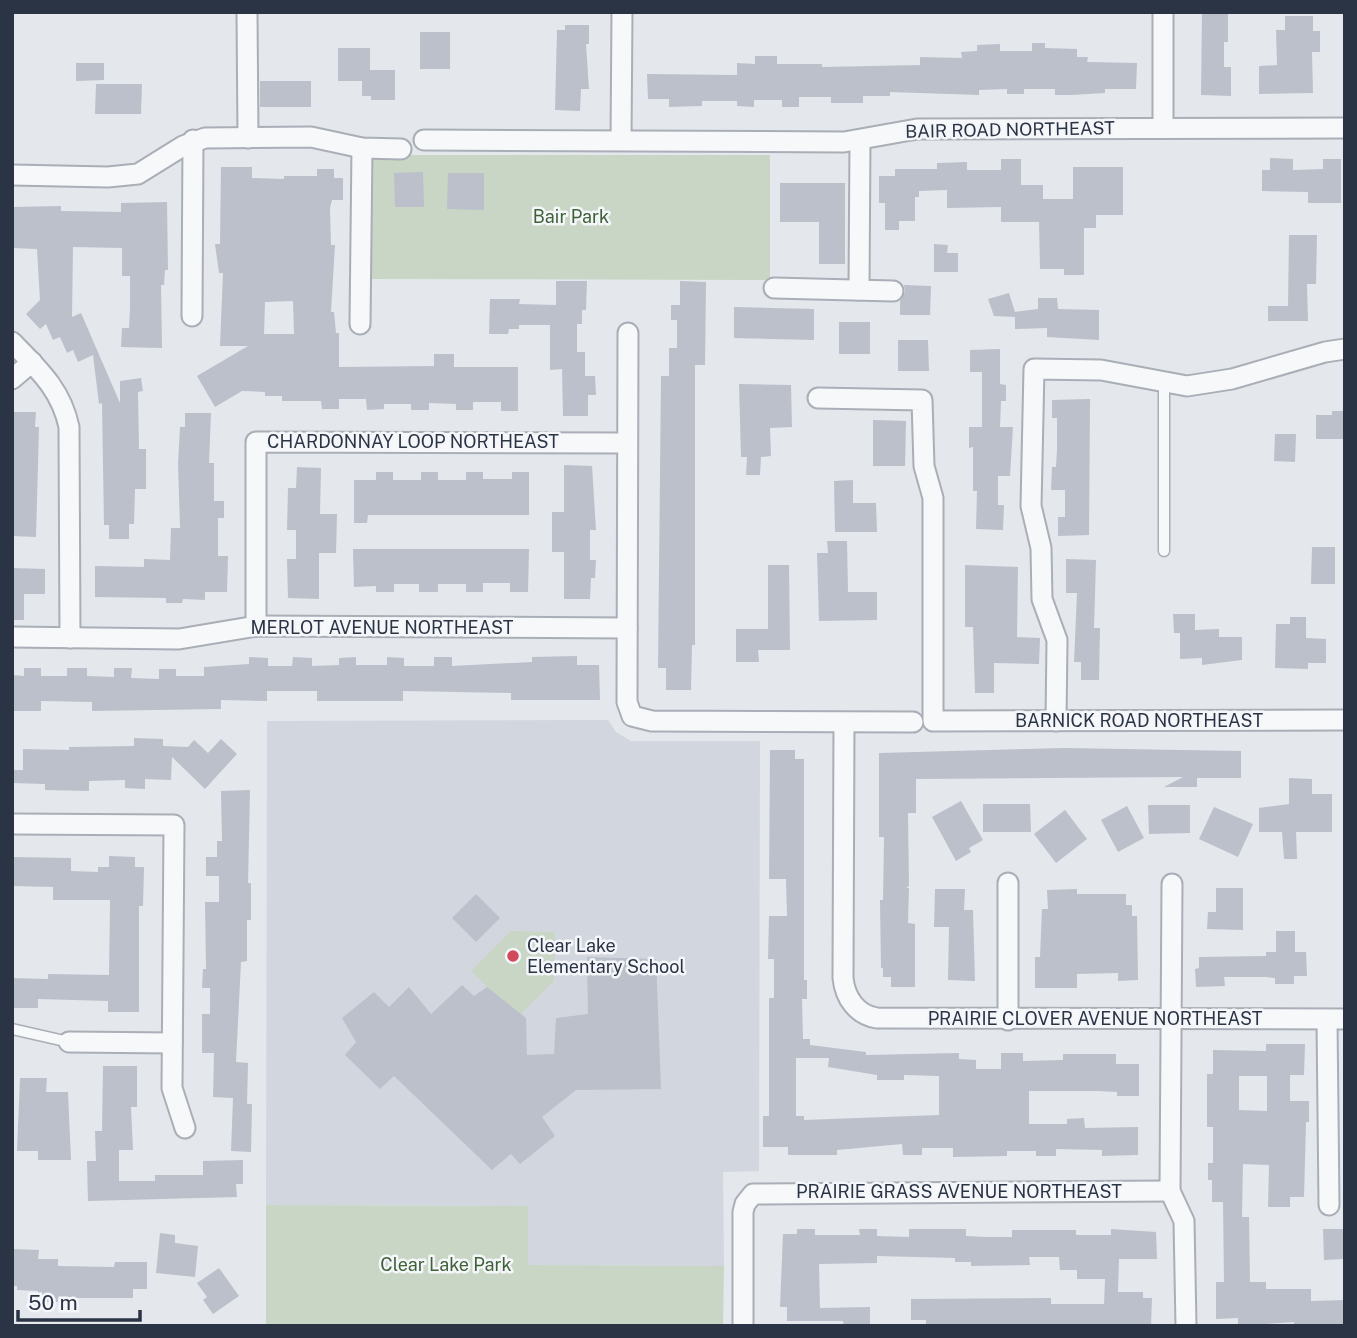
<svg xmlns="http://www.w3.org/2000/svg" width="1357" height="1338" viewBox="0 0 1357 1338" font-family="'Public Sans',sans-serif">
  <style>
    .built { fill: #d2d6de }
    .green { fill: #c9d6c5 }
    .building { fill: #bbc0ca; fill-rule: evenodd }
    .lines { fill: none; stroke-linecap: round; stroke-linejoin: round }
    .service-casing { stroke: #a9aeb7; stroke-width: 13 }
    .minor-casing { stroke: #a9aeb7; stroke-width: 23 }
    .service { stroke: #f7f8fa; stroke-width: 10 }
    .minor { stroke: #f7f8fa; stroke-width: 19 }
    .poi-dot { fill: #d1495b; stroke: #f4f6f9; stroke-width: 2.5 }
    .labels { text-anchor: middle; stroke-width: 5; stroke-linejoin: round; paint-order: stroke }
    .street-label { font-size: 18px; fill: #2b3445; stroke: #f4f6f9 }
    .park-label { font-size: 18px; fill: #3f6138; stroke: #f4f6f9 }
    .poi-label { font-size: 18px; fill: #2b3445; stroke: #f4f6f9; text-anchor: start }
  </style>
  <rect width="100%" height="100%" fill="#e4e7ec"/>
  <path class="built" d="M608 720 616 732 631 741H760L759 1171 723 1172 724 1266 528 1265V1206L266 1205 267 721Z"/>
  <g class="green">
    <path d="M372 155H770V280L371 279Z"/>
    <path d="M511 931 555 932 554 981 518 1017 471 971Z"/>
    <path d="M266 1205 528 1206V1265L724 1266 723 1326H266Z"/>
  </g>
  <g class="building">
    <path d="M1202 12H1228V42H1224V67H1231V96L1201 95Z"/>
    <path d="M1285 16H1313V31H1320V52H1312L1313 93 1259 94V66L1277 65 1276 30H1285Z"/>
    <path d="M565 25H589V44H586L589 89H581L580 111 555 110 557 30H565Z"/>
    <rect x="420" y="32" width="30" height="37"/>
    <path d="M1032 43H1045V48L1077 49V57H1088L1087 62 1137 63 1136 89H1105V93L1072 95H1055V89H1024V94H1007V89L979 90V95L890 92V96H863V103H831V97H799V107H782V100H754V107L737 106V101H702V106L669 107V99H648L647 74 737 75V63L755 64V56H777V64H822V67L920 65V57L962 58 961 52 977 51V45L1000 44V51H1032Z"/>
    <path d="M338 48H370V70H395V100H371V96H362V81H338Z"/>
    <path d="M76 63H104V80L76 81Z"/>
    <rect x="260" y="81" width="51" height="26"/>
    <path d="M96 84H142L141 114H95Z"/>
    <path d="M1270 158 1293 159V170L1323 169V159H1341V203H1308V192L1262 191V170H1270Z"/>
    <path d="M1001 159H1021V185H1043V199H1073V167H1123V215H1096V228H1084V275H1064V269H1040L1039 222H1001V207L947 208V190L919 191V197H915V221H899V230H885V203H879V176H895V169H937V163L967 162V170H1001Z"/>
    <path d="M221 167H252V178L284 179V176H317V169H334V178H343V200H332L330 208 331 245H335L331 312H334L336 333H339V367L434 366V354H454V367H518V411H501V402H473V410H456V404L429 403V410H411V404H384V409L367 410 366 399H339V409H322L321 401H282V396H265V392L242 391 215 407 197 376 248 346H220L223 273H219L215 244H220ZM293 301 294 334H264L265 302Z"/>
    <path d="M423 172 424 207H395L394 173Z"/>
    <path d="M448 173H484V210L447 209Z"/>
    <path d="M780 183H845V264H819V222H780Z"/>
    <path d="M167 202 168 270H165L164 285H161L162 348 121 347 122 328H129L130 308V276H122V248L73 247 72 317 81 313 120 403V381L141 378 143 391 138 392 139 449H146V489H135L134 524H129V539H109V525H104L102 403 99 404 93 355 78 362 73 350 67 353 60 337 53 340 46 324 40 329 26 314 40 300 37 249 12 248V207L61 206V211L121 212V203Z"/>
    <path d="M1289 235H1317L1316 284H1307L1308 321H1268V306H1288Z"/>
    <path d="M934 244 948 245 947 253H958V272H934Z"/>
    <path d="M556 281H587L586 310H582V324H577V352H585V376H595L596 395H588V416H563L562 369 550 370V325H519V329H509L508 334H489L490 299H520L519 304 556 305Z"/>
    <path d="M680 281 706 282 705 365H695V645H692L691 690H666V668H658L661 376H669V348H677V320H671V305H680Z"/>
    <path d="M904 285 931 286 930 315H900V301L905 292Z"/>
    <path d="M1009 293 1015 312 1038 309V298H1057L1058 309 1099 310V340L1047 337V328L1015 329V317L994 316 988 299Z"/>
    <path d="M734 307 814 309V340L734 338Z"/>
    <rect x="839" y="322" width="31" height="32"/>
    <path d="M898 340H928L929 371H898Z"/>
    <path d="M1000 349V384L1006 385V401H1001L1000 427H1013L1010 476H998V505H1004L1003 530 976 529 977 491H973V447L969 448V427H982V372H970V350Z"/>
    <path d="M739 384 791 385 792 427 770 428 771 456 761 457 760 475H746L747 457H741Z"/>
    <path d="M1090 399 1089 535 1058 536V517H1065V490H1051L1052 467H1056L1057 450V418H1052V400Z"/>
    <path d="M1332 411H1345V439H1316V415H1332Z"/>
    <path d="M12 412H36L35 427H39L36 537 12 536Z"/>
    <path d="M185 413H211L209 463H214V501H224V518H218V556H228L227 592H205V600L183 599 182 603H166V598L95 597V566L144 567V559L170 560 171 528H180L178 463 180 427H185Z"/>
    <path d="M873 420 906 421 905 466H873Z"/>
    <path d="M1275 434H1296L1295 462 1274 461Z"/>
    <path d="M564 465 592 466 596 530H590V560H596L595 578H591L590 599H564V552H552V512H564Z"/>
    <path d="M297 467 321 468 320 514H337L336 553H319V599L288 598 287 559H296V530H287L288 488H296Z"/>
    <path d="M376 472H393V480H421V472H438V480H466V472H483V479H512V472H529V515H368L367 523H354V480H376Z"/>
    <path d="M853 480V503H876L877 532H835L834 481Z"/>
    <path d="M827 541H847L848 592H877V620L819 621 817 553H828Z"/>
    <path d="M1312 547H1335V584H1311Z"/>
    <path d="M353 549H529L528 592H510V583H483V592H466V584H438V592H419V584H394V592H376V586L354 587Z"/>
    <path d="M1066 559 1096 560 1094 628H1100L1099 680H1081V662H1074L1077 593H1066Z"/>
    <path d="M768 565H789L790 650H758L759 662H736V629H768Z"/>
    <path d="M965 565 1018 567 1017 637 1040 638 1039 664 994 663V693H975L973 627H965Z"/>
    <path d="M12 568 45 569V594H24V620H12Z"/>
    <path d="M1173 614H1195V630L1219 629V637H1242V660L1202 665V658L1180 659V633H1174Z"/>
    <path d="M1290 617H1306V638L1326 639V663H1308V669L1275 668 1276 624H1290Z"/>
    <path d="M577 656V665H599L600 700H511V693L403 691V701H317V691H267V701L221 700V709L92 711V702L41 701V711H12V675L24 676V668H41V676H67V668H87V676L114 677V668H132L131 678 159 679V669H176V676H204V667L249 664V657L268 658V666H292L293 657 312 658V666L339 665V658L356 657V665H387V657L404 658V666H434V657H452V666L532 662V657Z"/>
    <path d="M134 738 163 739V746L188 747 194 740 208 753 221 739 237 754 205 789 172 757 171 780 145 779V789L125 788V780L89 781V791L45 790V784L12 783V770H23V749L69 750V747L134 746Z"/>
    <path d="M1064 748 1241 751V778H1197V787H1164L1183 777 916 779V813H908L909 886 906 888H909L908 923 915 924V987H891V977H883V968H881L880 900H883L884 837H879V753Z"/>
    <path d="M770 750H795V759H804V980H807V999H802L803 1039H810V1045L866 1052V1055L959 1053V1059L976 1060V1069H1001V1053H1023V1061L1063 1060V1054H1116V1064H1139V1096H1117V1092L1097 1091H1029V1124H1067V1119L1084 1118 1085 1128 1138 1127V1155L1102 1156V1150L1056 1149V1156H1036V1151H1007V1156L953 1157V1148H922V1155H903L902 1144 837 1150V1155H788V1147H763V1116H769V998H774V959H768L769 916H787L786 879H769ZM796 1058H829L828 1067 877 1075V1080H904V1075L939 1076V1115L804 1120V1116H796Z"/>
    <path d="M1289 778 1312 779V794H1332V832H1296L1297 859H1284L1282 832H1259V808L1289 804Z"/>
    <path d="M250 790 248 883H251V920H247V961L241 962 236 1062 248 1063 247 1104H252L251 1152 231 1151 233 1098 213 1097 214 1053H202V1014H210V988H202L203 969H206L205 902H219V876H206V857H217V841H222L221 791Z"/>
    <path d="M961 801 983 840 969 848 971 852 956 861 932 817Z"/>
    <path d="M983 804H1030L1031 832H983Z"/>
    <path d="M1148 805H1190V833L1149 834Z"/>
    <path d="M1127 806 1144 838 1118 852 1101 820Z"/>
    <path d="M1214 807 1253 824 1238 857 1199 839Z"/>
    <path d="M1065 810 1087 839 1056 863 1034 834Z"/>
    <path d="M109 856 135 857V867H144L143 906H139V1012H108V1001L38 999V1008H12V978L48 979V974L109 975 110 906V900H53V887L12 886V857L71 858V871L98 872V867H109Z"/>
    <path d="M1216 888H1243V930L1207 929 1208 912H1216Z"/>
    <path d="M935 889H965L964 910H973L975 981 948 980 949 927H934Z"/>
    <path d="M1077 889V894H1126V905H1132V916H1137L1138 980 1118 981V973L1077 974V988H1035V957H1040L1042 909H1048L1047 890Z"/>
    <path d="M476 894 500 918 476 942 452 918Z"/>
    <path d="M1276 931H1295V952H1306L1307 976H1294V984H1275V978L1266 977H1224L1225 986 1196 987 1195 969 1199 968V957L1266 956V952H1276Z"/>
    <path d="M587 957 656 959 661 1089 576 1090 542 1117 555 1136 520 1164 511 1154 492 1170 394 1076 380 1089 345 1055 356 1042 342 1018 374 992 389 1007 409 987 431 1014 462 985 474 996 487 987 526 1018 527 1055 554 1054 556 1018 588 1014Z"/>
    <path d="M1266 1044H1305L1304 1075H1290V1101H1309V1122H1306L1304 1197H1290V1207H1268L1269 1165 1243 1164 1242 1217H1249L1250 1282H1266V1289H1311V1301L1345 1300V1326H1294V1322L1238 1326V1318L1216 1319V1282H1224L1223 1202H1212V1180H1208V1163H1213V1127H1207V1074H1213V1050L1266 1051ZM1239 1076H1267V1111L1239 1110Z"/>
    <path d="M103 1066H137V1107H131L133 1150H119V1181H155V1175H203V1161L243 1160V1184H236L237 1197 88 1201 87 1161H96L95 1131H102Z"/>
    <path d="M20 1078H47L46 1092H68L71 1160H38V1151H17Z"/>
    <path d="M797 1229H815V1235H860L859 1229H877V1236L909 1237V1229H966V1236L986 1237H1012V1230H1076V1235H1111V1229L1156 1232 1157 1259H1119L1118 1292H1143V1298H1152L1151 1326H926V1320H911V1299L1051 1298V1304H1104L1105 1279H1077V1270H1060L1059 1257H1029L1030 1265 971 1266V1262H955V1258L877 1256V1263L819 1264 820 1308 870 1307V1326H844L843 1321H787V1307H780L783 1234H797Z"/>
    <path d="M1323 1229H1345V1259L1324 1260Z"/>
    <path d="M160 1233 175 1235V1243L198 1246 195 1277 156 1273Z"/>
    <path d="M12 1249 39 1250 38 1259H58V1266L114 1267 115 1262H147V1289H133V1298H58V1302H38V1291L17 1290V1286H12Z"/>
    <path d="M219 1268 239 1296 213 1314 203 1300 207 1297 197 1283Z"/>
  </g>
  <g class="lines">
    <defs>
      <g id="service">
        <path d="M1164 383V551"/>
        <path d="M12 1029 69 1042"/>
      </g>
      <g id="minor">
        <path d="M247 12 248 138"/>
        <path d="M1163 12V128"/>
        <path d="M424 140 844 142 917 129 1345 128"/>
        <path d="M621 140 622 12"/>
        <path d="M12 175 108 177 138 174 183 146 205 138 311 137 362 148 401 149"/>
        <path d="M774 288 893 291"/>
        <path d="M859 290 860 141"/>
        <path d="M192 316 193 140"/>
        <path d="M360 324 362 148"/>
        <path d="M628 333 627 702 632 716 652 721 913 722"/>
        <path d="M12 342C38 369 61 389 69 427L70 638"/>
        <path d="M12 379 32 362"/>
        <path d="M818 398 922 400 924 466 933 498V721L1345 720"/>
        <path d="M256 626V442L627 443"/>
        <path d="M12 637 179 639 256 626 627 628"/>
        <path d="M1056 721 1057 640 1042 599 1041 548 1031 506 1034 369 1101 370 1187 386 1232 379 1325 352 1345 349"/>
        <path d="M844 723 843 978C845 998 857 1015 877 1018L1345 1019"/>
        <path d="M12 824 174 825 172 1088 185 1128"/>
        <path d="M1008 883V1020"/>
        <path d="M1172 884 1170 1191 1184 1221 1186 1326"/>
        <path d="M1327 1020 1329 1205"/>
        <path d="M69 1042 172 1043"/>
        <path d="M743 1326V1212L745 1204 753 1194 1170 1191"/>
      </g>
    </defs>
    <use href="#service" class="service-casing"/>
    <use href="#minor" class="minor-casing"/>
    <use href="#service" class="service"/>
    <use href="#minor" class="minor"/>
  </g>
  <circle class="poi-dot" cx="513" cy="956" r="7"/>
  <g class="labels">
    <g class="street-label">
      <text transform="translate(1010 130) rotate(-1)" y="6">BAIR ROAD NORTHEAST</text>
      <text x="413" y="448">CHARDONNAY LOOP NORTHEAST</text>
      <text x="382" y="634">MERLOT AVENUE NORTHEAST</text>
      <text x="1139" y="727">BARNICK ROAD NORTHEAST</text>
      <text x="1095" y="1025">PRAIRIE CLOVER AVENUE NORTHEAST</text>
      <text x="959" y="1198">PRAIRIE GRASS AVENUE NORTHEAST</text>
    </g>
    <g class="park-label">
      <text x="571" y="223">Bair Park</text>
      <text x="446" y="1271">Clear Lake Park</text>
    </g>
    <g class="poi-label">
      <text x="527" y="952">Clear Lake<tspan x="527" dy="21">Elementary School</tspan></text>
    </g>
  </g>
  <rect width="1357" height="1338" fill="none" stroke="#2b3445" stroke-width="28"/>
  <path d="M18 1310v10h122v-10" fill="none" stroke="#2b3445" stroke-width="3.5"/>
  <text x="28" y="1310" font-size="21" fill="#2b3445" stroke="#f4f6f9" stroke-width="5" paint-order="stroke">50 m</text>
</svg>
